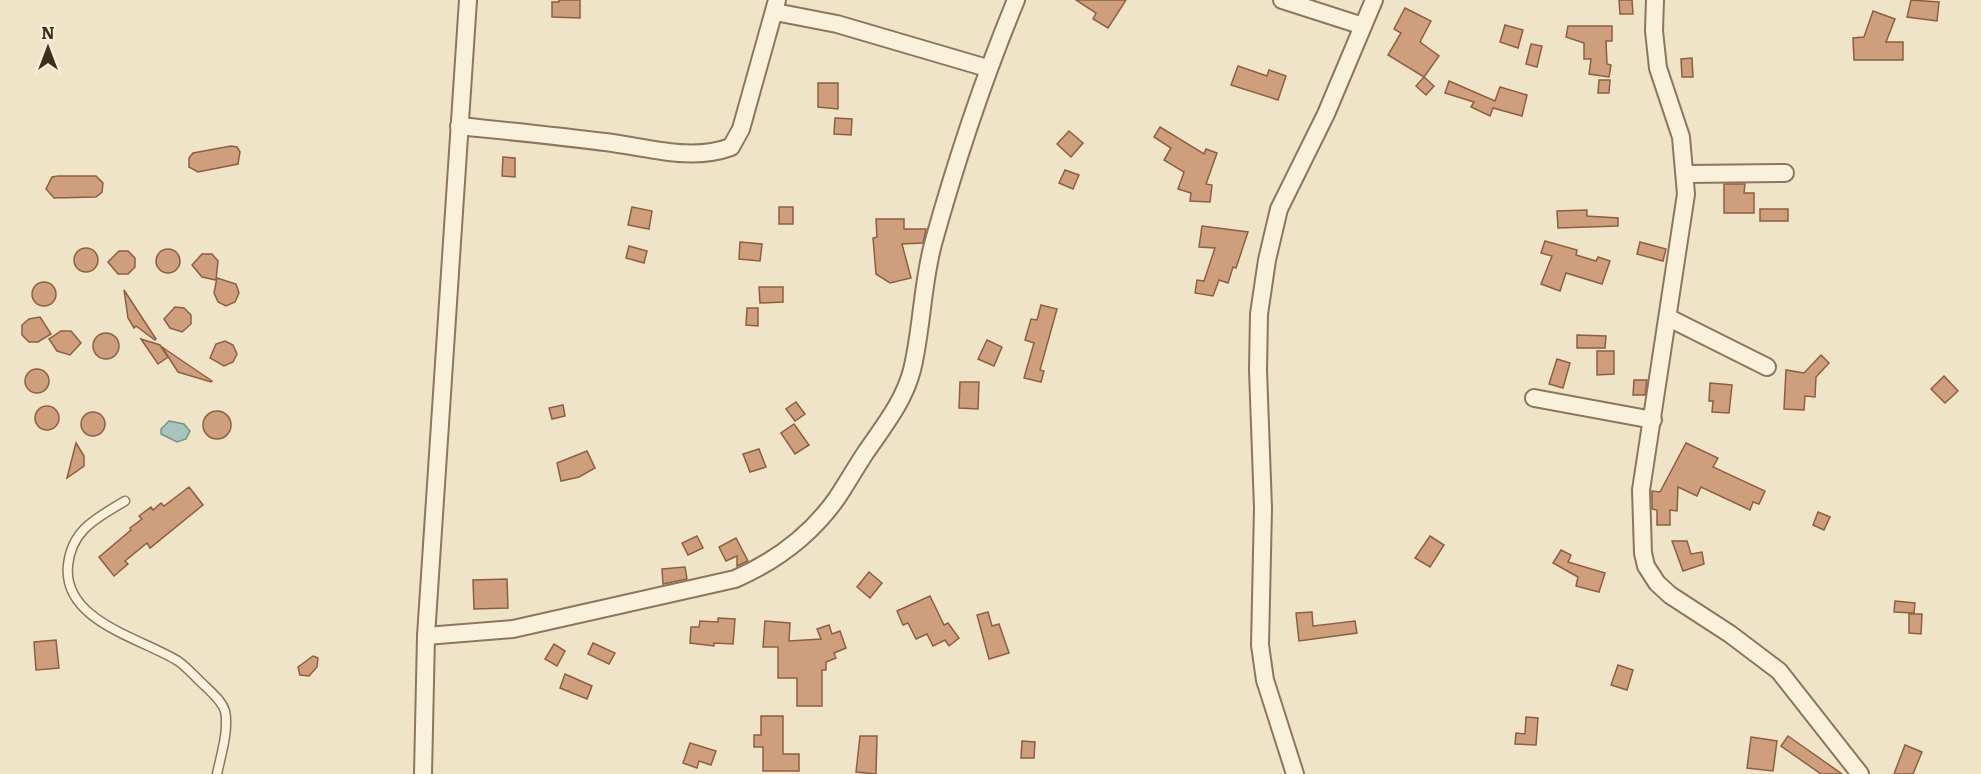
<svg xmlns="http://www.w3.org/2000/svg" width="1981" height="774" viewBox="0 0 1981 774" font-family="Literata,serif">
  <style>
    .water { fill: #a9c4bc; stroke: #6f938a; stroke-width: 1.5 }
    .building { fill: #cf9f7d; stroke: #8d5f41; stroke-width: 1.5 }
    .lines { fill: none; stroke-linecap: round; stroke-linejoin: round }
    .lane-casing { stroke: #8d765c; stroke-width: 11 }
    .street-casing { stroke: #8d765c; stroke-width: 20 }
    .lane { stroke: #faf1dc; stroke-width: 8 }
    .street { stroke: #faf1dc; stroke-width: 16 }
  </style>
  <rect width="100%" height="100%" fill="#f0e4c8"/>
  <path class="water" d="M169 421 184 424 190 431 186 439 177 442 161 434V429Z"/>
  <g class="building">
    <path d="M559 0H580V18L552 17V2H559Z"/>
    <path d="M1076 0H1126L1108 28 1093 19 1096 13Z"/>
    <path d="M1619 0H1632L1633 14H1620Z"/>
    <path d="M1911 0 1939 2 1937 21 1907 17Z"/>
    <path d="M1405 8 1431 21 1420 42 1439 56 1424 77 1388 55 1401 33 1394 29Z"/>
    <path d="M1873 11 1895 19 1886 42H1903V60H1854L1853 38 1864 37Z"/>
    <path d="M1505 25 1523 30 1518 48 1500 42Z"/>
    <path d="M1568 26H1612V41H1606L1607 64 1611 65 1609 77 1589 74 1591 59H1584V43L1566 37Z"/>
    <path d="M1531 44 1542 46 1537 67 1526 64Z"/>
    <path d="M1692 58 1693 77H1682L1681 59Z"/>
    <path d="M1238 66 1267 76 1269 70 1286 76 1278 100 1231 85Z"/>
    <path d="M1424 77 1434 86 1426 95 1416 86Z"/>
    <path d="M1599 80H1610L1609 93H1598Z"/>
    <path d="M1449 81 1495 101 1500 87 1527 95 1522 116 1493 108 1490 116 1471 107 1474 102 1445 93Z"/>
    <path d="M818 83H838V109L818 107Z"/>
    <path d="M835 118 852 119 851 135 834 134Z"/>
    <path d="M1160 127 1204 154 1206 149 1217 153 1206 184 1212 185 1210 202 1190 201 1191 193 1178 189 1184 172 1164 160 1171 148 1154 137Z"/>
    <path d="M1069 131 1083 143 1071 157 1057 144Z"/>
    <path d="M231 146 237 147 240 152 238 164 198 172 189 167V158L193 153Z"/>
    <path d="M503 157 515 158V177L502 176Z"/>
    <path d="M1065 170 1079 175 1073 189 1059 183Z"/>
    <path d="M58 176H96L103 183 102 192 96 197 54 198 46 189 52 177Z"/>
    <path d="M1724 184H1745L1744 193H1754V213H1724Z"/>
    <path d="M632 207 652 211 649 229 628 225Z"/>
    <rect x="779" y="207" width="14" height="17"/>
    <rect x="1760" y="209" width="28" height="12"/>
    <path d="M1587 210V216L1618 218V226L1558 228 1557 211Z"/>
    <path d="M876 219H904V229H926L923 243 902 244 911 278 890 283 876 274 873 238 877 237Z"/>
    <path d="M1202 226 1248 232 1236 268 1233 267 1228 283 1219 280 1213 296 1195 293 1197 280 1204 281 1215 248 1199 247Z"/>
    <path d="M1545 241 1577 250 1576 255 1596 261 1598 257 1610 261 1602 284 1566 273 1560 291 1541 284 1552 256 1541 253Z"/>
    <path d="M740 242 762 244 760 261 739 259Z"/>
    <path d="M1640 242 1666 249 1663 261 1637 254Z"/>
    <path d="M629 246 647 251 644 263 626 258Z"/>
    <circle cx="86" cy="260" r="12"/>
    <circle cx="168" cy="261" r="12"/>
    <path d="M119 251H128L135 258V267L128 274H118L108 262Z"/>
    <path d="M202 254H212L218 261 216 280 202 277 192 265Z"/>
    <path d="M217 278 236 284 239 293 235 302 226 306 218 302 214 293Z"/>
    <circle cx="44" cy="294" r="12"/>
    <path d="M759 287H783V302L760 303Z"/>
    <path d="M124 290 156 339 155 340 136 326 134 328 128 318Z"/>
    <path d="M1041 305 1057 309 1040 370 1044 371 1041 382 1024 378 1034 343 1025 340 1031 319 1037 320Z"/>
    <path d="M175 307 184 308 191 315V324L182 332 170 328 164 319Z"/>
    <path d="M747 308H758V326L746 325Z"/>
    <path d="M40 317 51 334 38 342H29L22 335V325L29 319Z"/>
    <path d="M61 331H71L81 343 70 355 57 351 49 339Z"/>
    <circle cx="106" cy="346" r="13"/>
    <path d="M1577 335 1606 336 1605 348H1577Z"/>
    <path d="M141 339 160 345 168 357 158 364Z"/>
    <path d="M987 340 1002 347 994 366 978 359Z"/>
    <path d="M225 341 233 345 237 354 233 362 224 366 210 358 216 344Z"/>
    <path d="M162 347 212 381 211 382 178 372Z"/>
    <path d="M1597 351H1614V374L1597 375Z"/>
    <path d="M1821 355 1829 363 1816 377 1815 397 1805 396 1804 410 1784 409 1786 370 1804 373Z"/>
    <path d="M1557 359 1570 363 1563 388 1549 384Z"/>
    <circle cx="37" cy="381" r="12"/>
    <path d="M1944 376 1958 391 1945 403 1931 389Z"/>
    <path d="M1634 380H1647L1645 395H1633Z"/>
    <path d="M960 382H979L978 409 959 408Z"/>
    <path d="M1710 383 1732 385 1729 413 1712 412 1713 401H1709Z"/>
    <path d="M796 402 805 414 795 421 786 409Z"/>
    <path d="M563 405 565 416 552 419 549 408Z"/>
    <circle cx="47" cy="418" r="12"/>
    <circle cx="217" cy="425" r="14"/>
    <circle cx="93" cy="424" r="12"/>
    <path d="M794 424 809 445 795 454 781 433Z"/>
    <path d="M76 443 84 456V466L67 478Z"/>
    <path d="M1686 443 1718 458 1713 467 1765 491 1759 504 1753 502 1750 510 1701 487 1697 496 1678 487 1677 511 1670 510V525H1657V510L1652 509V491L1660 492Z"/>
    <path d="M759 449 766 467 750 472 743 454Z"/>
    <path d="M587 451 595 468 579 477 561 481 557 463Z"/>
    <path d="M189 487 203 505 150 548 147 543 125 561 128 564 114 576 99 557 131 530 130 528 142 519 139 516 151 507 153 510 161 503 164 506Z"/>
    <path d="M1818 512 1830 517 1824 530 1813 525Z"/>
    <path d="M697 536 703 548 688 555 682 543Z"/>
    <path d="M1430 536 1444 545 1430 567 1415 558Z"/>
    <path d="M736 538 748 561 737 566V556L726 561 719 547Z"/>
    <path d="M1672 541H1687L1691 554 1702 552 1704 564 1683 571Z"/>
    <path d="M1561 550 1571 555 1568 562 1605 573 1599 592 1576 586 1578 577 1553 563Z"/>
    <path d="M685 567 687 579 663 584 662 569Z"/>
    <path d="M869 572 882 583 870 598 857 587Z"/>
    <path d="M507 579 508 608 474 609 473 580Z"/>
    <path d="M930 596 944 625 948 623 959 638 949 646 945 640 933 646 927 634 916 639 908 623 903 625 897 611Z"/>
    <path d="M1895 601 1915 603 1914 613 1894 612Z"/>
    <path d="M988 612 992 626 999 624 1009 653 989 659 977 615Z"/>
    <path d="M1312 612 1313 626 1355 621 1357 633 1299 641 1296 613Z"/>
    <path d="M1909 614H1922L1921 634 1909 633Z"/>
    <path d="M718 618 735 619 733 644 714 643V646L690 643 691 627H699L700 621 718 622Z"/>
    <path d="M765 621 790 623 789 641 821 639 817 629 829 625 832 634 840 631 846 648 834 653 836 658 826 662V670H822V706H797V678H778V647H763Z"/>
    <path d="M56 640 59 668 36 670 34 642Z"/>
    <path d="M593 643 615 653 609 664 588 654Z"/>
    <path d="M554 644 565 651 557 666 545 659Z"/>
    <path d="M313 656 318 658 317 667 309 676 300 675 298 667Z"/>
    <path d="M1618 665 1633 670 1627 690 1611 685Z"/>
    <path d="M565 674 592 686 587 699 560 688Z"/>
    <path d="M761 716H783V754H799V771H763V747H754V735H761Z"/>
    <path d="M1526 717 1538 718 1536 745 1515 744 1516 733 1525 734Z"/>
    <path d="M860 736H877L876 774 856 772Z"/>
    <path d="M1788 736 1842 774H1821L1781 746Z"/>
    <path d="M1751 737 1777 741 1773 771 1747 768Z"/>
    <path d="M1022 741 1035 742 1034 758H1021Z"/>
    <path d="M690 743 716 751 711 765 699 761 697 768 683 763Z"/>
    <path d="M1905 745 1922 752 1913 774H1894Z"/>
  </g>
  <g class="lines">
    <defs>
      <path id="lane" d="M125 501C97 518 72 529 68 565 62 621 141 638 178 661 188 668 196 678 205 686 212 693 222 701 225 711 229 730 221 755 217 774"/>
      <g id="street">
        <path d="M1282 0 1363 26"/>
        <path d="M1655 0 1654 31 1658 68 1681 137 1686 194 1641 490 1643 553 1646 566 1657 583 1670 595 1730 634 1779 671 1860 774"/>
        <path d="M775 12 837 24 987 68"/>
        <path d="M459 126C508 131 557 136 605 142 648 147 690 162 731 147L741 129 777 0"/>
        <path d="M1686 174 1785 173"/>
        <path d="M1669 318 1767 367"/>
        <path d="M1534 398 1653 420"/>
        <path d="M426 636 513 629 735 579C776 561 811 535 837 498 847 483 856 467 866 452 884 426 904 401 912 370 922 329 922 285 933 244 956 161 983 80 1016 0"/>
        <path d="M423 774 426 636 468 0"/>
        <path d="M1295 774 1265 680 1260 645 1263 508 1258 370 1259 314 1267 260 1279 209 1326 114 1374 0"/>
      </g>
    </defs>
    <use href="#lane" class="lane-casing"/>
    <use href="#street" class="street-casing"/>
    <use href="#lane" class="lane"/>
    <use href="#street" class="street"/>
  </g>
  <g transform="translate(48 48)" stroke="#f7eed8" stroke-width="4.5" paint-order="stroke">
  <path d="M0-4.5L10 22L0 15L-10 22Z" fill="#3d2e20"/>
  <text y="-9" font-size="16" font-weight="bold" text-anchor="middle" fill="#3d2e20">N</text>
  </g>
</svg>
